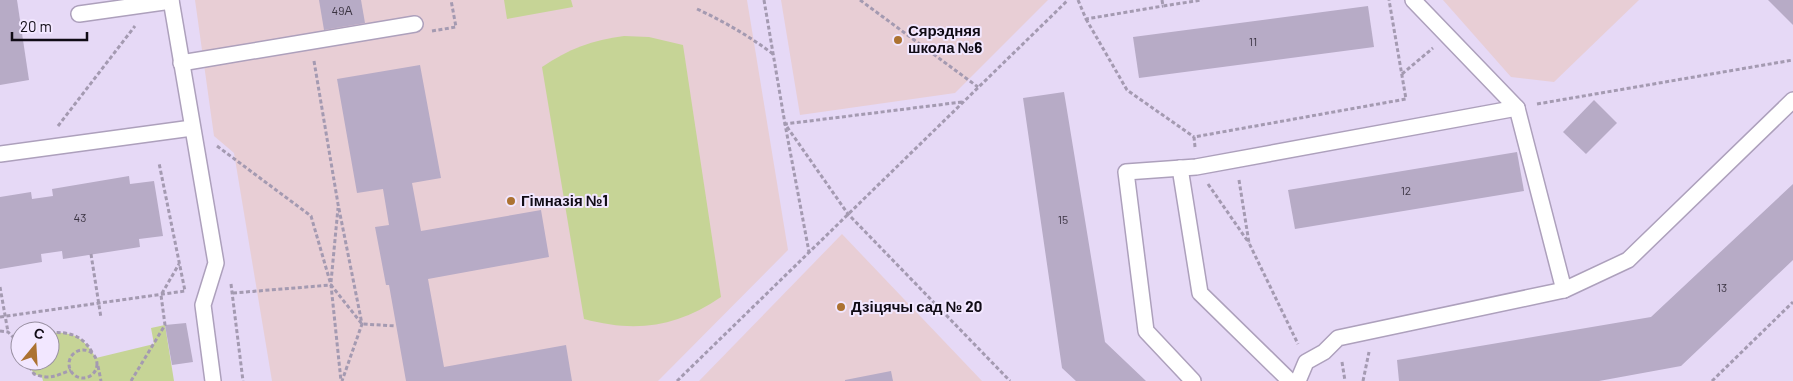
<svg xmlns="http://www.w3.org/2000/svg" width="1793" height="381" viewBox="0 0 1793 381" font-family="Barlow,sans-serif">
  <style>
    .education { fill: #e8ced5 }
    .green { fill: #c6d496 }
    .building { fill: #b7abc6 }
    .lines { fill: none; stroke-linecap: round; stroke-linejoin: round }
    .lane-casing { stroke: #ada0bc; stroke-width: 18 }
    .path { stroke: #a49ab1; stroke-width: 3; stroke-dasharray: 4 2.5; stroke-linecap: butt }
    .lane { stroke: #fff; stroke-width: 15 }
    .poi-dot { fill: #ac7231; stroke: #f2e7ff; stroke-width: 2 }
    .labels { text-anchor: middle; stroke-width: 4; stroke-linejoin: round; paint-order: stroke }
    .number-label { font-size: 12px; fill: #3a3341 }
    .poi-label { font-size: 15px; font-weight: bold; fill: #100b15; stroke: #f2e7ff; text-anchor: start }
  </style>
  <rect width="100%" height="100%" fill="#e6d9f6"/>
  <g class="education">
    <path d="M195 0H747L788 250 658 381H272L234 153 214 136Z"/>
    <path d="M781 0H1048L955 93 800 115Z"/>
    <path d="M1443 0H1639L1554 82 1511 77Z"/>
    <path d="M842 234 982 381H699Z"/>
  </g>
  <g class="green">
    <path d="M504 0H571L573 7 507 19Z"/>
    <path d="M624 36 649 37 683 45 721 297C677 327 636 333 584 319L542 67C568 49 593 40 624 36Z"/>
    <path d="M165 325 174 381H43L42 377 34 374 26 361H50V333C74 331 84 338 96 358L154 344 151 328Z"/>
  </g>
  <g class="building">
    <path d="M0 0H17L29 80 0 85Z"/>
    <path d="M319 0H361L365 23 324 30Z"/>
    <path d="M1768 0H1793V25Z"/>
    <path d="M1368 6 1374 47 1139 78 1133 37Z"/>
    <path d="M420 65 441 178 412 183 421 231 541 210 549 257 428 279 444 367 566 345 572 381H406L389 285H386L375 227 389 225 383 189 357 193 337 79Z"/>
    <path d="M1064 92 1105 342 1146 381H1076L1062 368 1023 98Z"/>
    <path d="M1594 100 1617 123 1586 154 1563 132Z"/>
    <path d="M1517 152 1524 191 1295 229 1288 190Z"/>
    <path d="M129 176 130 184 154 181 163 236 139 239 140 247 63 259 62 251 41 254 42 262 0 269V197L31 192 32 199 53 196 52 189Z"/>
    <path d="M1793 184V260L1681 366 1599 381H1399L1397 360 1651 317Z"/>
    <path d="M186 323 193 362 172 365 165 325Z"/>
    <path d="M891 371 893 381H845V380Z"/>
  </g>
  <g class="lines">
    <defs>
      <g id="lane">
        <path d="M171 0 216 263 203 305 213 381"/>
        <path d="M1413 0 1517 108 1564 290"/>
        <path d="M79 14 171 1"/>
        <path d="M181 63 415 24"/>
        <path d="M0 154 192 128"/>
        <path d="M1180 168 1200 293 1290 381"/>
        <path d="M1193 381 1146 331 1126 172 1196 167 1517 108"/>
        <path d="M1298 381 1306 362 1324 352 1338 338 1564 290 1628 260 1793 100"/>
      </g>
    </defs>
    <use href="#lane" class="lane-casing"/>
    <g class="path">
      <path d="M764 0 785 124 809 252"/>
      <path d="M860 0 978 87"/>
      <path d="M1078 0 1086 19 1163 6"/>
      <path d="M1162 0 1163 6 1202 0"/>
      <path d="M697 9C725 22 749 36 773 54"/>
      <path d="M1086 19 1127 90 1194 137"/>
      <path d="M432 31 456 27 451 0"/>
      <path d="M314 61 338 204 362 324 342 381"/>
      <path d="M1402 74 1433 48"/>
      <path d="M962 102 785 124 848 214 1010 381"/>
      <path d="M1537 104 1793 60"/>
      <path d="M58 126 135 26"/>
      <path d="M217 146 311 216 331 285 362 324 396 326"/>
      <path d="M1195 147 1194 137 1406 99 1389 0"/>
      <path d="M1239 180 1249 243 1298 344"/>
      <path d="M1208 184 1249 243"/>
      <path d="M91 254 101 318"/>
      <path d="M331 282 338 208"/>
      <path d="M231 284 243 381"/>
      <path d="M0 287 8 332"/>
      <path d="M233 293 331 285 341 381"/>
      <path d="M0 317 185 291 159 163"/>
      <path d="M0 331 8 332 20 344"/>
      <path d="M50 333C69 331 84 336 93 354"/>
      <circle cx="83" cy="364" r="14"/>
      <path d="M26 361 34 374C50 380 55 376 71 370"/>
      <path d="M1342 362 1345 381"/>
      <path d="M98 366 101 381"/>
      <path d="M131 381 165 325 161 295 179 264"/>
      <path d="M677 381 1068 0"/>
      <path d="M1363 381 1369 352"/>
      <path d="M1712 381 1793 302"/>
    </g>
    <use href="#lane" class="lane"/>
  </g>
  <g class="poi-dot">
    <circle cx="898" cy="40" r="5"/>
    <circle cx="511" cy="201" r="5"/>
    <circle cx="841" cy="307" r="5"/>
  </g>
  <g class="labels">
    <g class="number-label">
      <text x="342" y="15">49А</text>
      <text x="1253" y="46">11</text>
      <text x="1406" y="195">12</text>
      <text x="80" y="222">43</text>
      <text x="1063" y="224">15</text>
      <text x="1722" y="292">13</text>
    </g>
    <g class="poi-label">
      <text x="908" y="36">Сярэдняя<tspan x="908" dy="17">школа №6</tspan></text>
      <text x="521" y="206">Гімназія №1</text>
      <text x="851" y="312">Дзіцячы сад № 20</text>
    </g>
  </g>
  <g transform="translate(35 346) rotate(18)"><circle r="24" fill="#f2e7ff" stroke="#988fa1"/>
  <path d="M0-4L9 19L0 12L-9 19Z" fill="#ac7231"/>
  <text y="-8" font-size="14" font-weight="bold" text-anchor="middle" fill="#100b15">С</text>
  </g>
  <path d="M12 32v8h75v-8" fill="none" stroke="#100b15" stroke-width="2.5"/>
  <text x="20" y="32" font-size="15" fill="#100b15" stroke="#f2e7ff" stroke-width="4" paint-order="stroke">20 m</text>
</svg>
